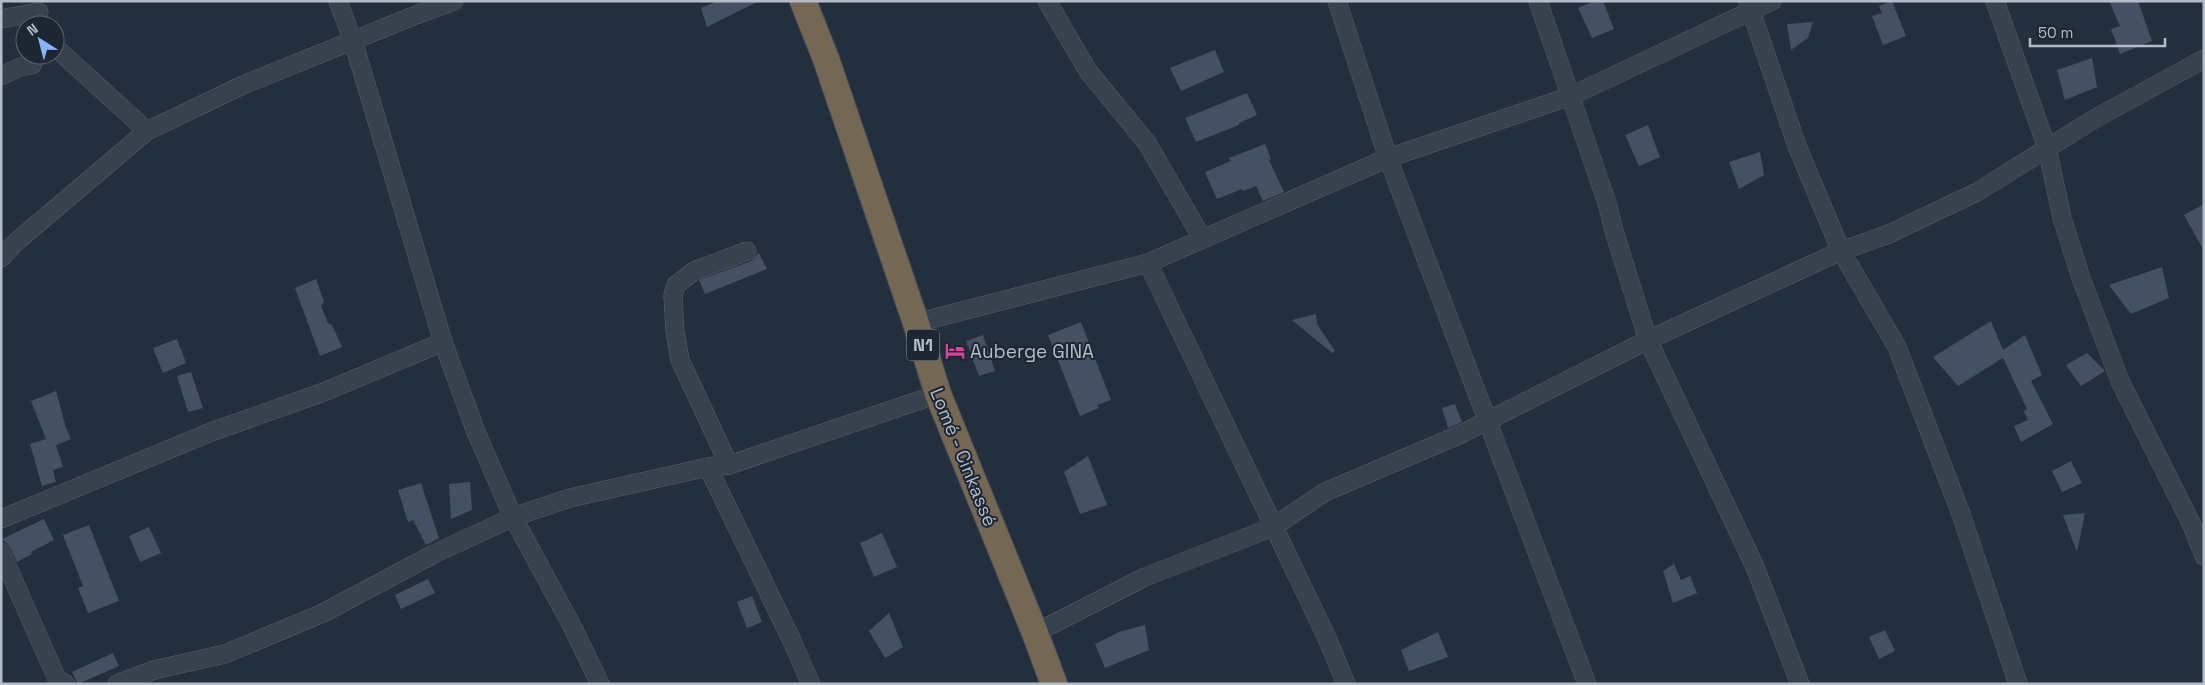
<svg xmlns="http://www.w3.org/2000/svg" width="2205" height="685" viewBox="0 0 2205 685" font-family="'Space Grotesk',sans-serif">
  <style>
    .building { fill: #455162 }
    .lines { fill: none; stroke-linecap: round; stroke-linejoin: round }
    .minor-casing { stroke: #565f6c; stroke-width: 19 }
    .highway-casing { stroke: #434c59; stroke-width: 28 }
    .minor { stroke: #38414e; stroke-width: 18 }
    .highway { stroke: #746855; stroke-width: 26 }
    .labels { text-anchor: middle; stroke-width: 4; stroke-linejoin: round; paint-order: stroke }
    .shield { fill: #1d2633; stroke: #878f9c; stroke-width: 1 }
    .shield-label { font-size: 18px; font-weight: bold; fill: #b4bcc9 }
    .poi-label { font-size: 19px; fill: #b4bcc9; stroke: #1d2633; text-anchor: start }
    .street-label { font-size: 19px; fill: #b4bcc9; stroke: #1d2633 }
  </style>
  <rect width="100%" height="100%" fill="#242f3e"/>
  <g class="building">
    <path d="M718 1H759L707 27 701 8Z"/>
    <path d="M1594 1H1603L1614 29 1592 38 1578 8Z"/>
    <path d="M1892 1 1906 36 1883 45 1872 16 1882 13 1879 6Z"/>
    <path d="M2109 1H2138L2152 41 2120 54 2111 29 2120 26Z"/>
    <path d="M1813 22 1808 38 1791 50 1787 24Z"/>
    <path d="M1215 50 1224 72 1181 91 1170 68Z"/>
    <path d="M2092 58 2097 87 2065 100 2057 70Z"/>
    <path d="M1247 93 1257 115 1239 123V125L1196 142 1185 118Z"/>
    <path d="M1648 125 1660 157 1639 166 1625 135Z"/>
    <path d="M1265 144 1271 159 1269 160 1284 192 1263 201 1256 186 1243 191 1242 189 1217 199 1205 172 1231 161 1229 158Z"/>
    <path d="M1760 152 1764 175 1739 189 1729 162Z"/>
    <path d="M2204 204V251L2184 215Z"/>
    <path d="M759 253 767 269 705 294 699 280 751 261Z"/>
    <path d="M2162 267 2169 298 2131 314 2109 285Z"/>
    <path d="M316 279 324 302 321 306 328 323 332 325 342 347 320 356 295 288Z"/>
    <path d="M1316 314 1317 324 1335 351 1332 353 1292 320Z"/>
    <path d="M1991 321 2003 350 2025 335 2042 375 2031 381 2053 424 2021 442 2014 426 2028 420 2024 411 2027 409 2003 358 1958 386 1933 357Z"/>
    <path d="M1081 322 1111 400 1097 405 1099 408 1080 416 1048 335Z"/>
    <path d="M983 335 995 371 979 376 966 341Z"/>
    <path d="M177 339 186 363 163 373 153 348Z"/>
    <path d="M2087 353 2105 371 2081 386 2066 365Z"/>
    <path d="M191 372 203 408 188 412 177 376Z"/>
    <path d="M56 391 66 428 71 439 56 445 63 467 53 470 56 482 42 486 30 444 46 439 31 401Z"/>
    <path d="M1455 404 1462 422 1448 428 1442 408Z"/>
    <path d="M1088 456 1107 505 1080 514 1064 472Z"/>
    <path d="M2071 461 2082 483 2062 492 2052 471Z"/>
    <path d="M470 482 472 510 451 519 449 484Z"/>
    <path d="M421 483 439 538 426 545 413 520 408 522 398 490Z"/>
    <path d="M2085 513 2077 552 2063 515Z"/>
    <path d="M44 519 54 540 31 552 32 554 17 562 10 547 2 539Z"/>
    <path d="M89 525 119 601 88 613 78 588 83 586 63 535Z"/>
    <path d="M149 527 161 553 140 562 129 536Z"/>
    <path d="M882 533 897 567 874 577 860 543Z"/>
    <path d="M1674 564 1681 580 1690 576 1697 593 1673 603 1663 571Z"/>
    <path d="M428 579 435 593 401 609 395 595Z"/>
    <path d="M752 596 762 622 747 628 737 602Z"/>
    <path d="M889 613 903 647 885 658 869 631Z"/>
    <path d="M1145 625 1149 650 1105 668 1095 644 1119 632Z"/>
    <path d="M1885 630 1895 651 1879 659 1869 637Z"/>
    <path d="M1438 632 1448 657 1409 671 1401 650Z"/>
    <path d="M113 653 119 666 78 684 72 672Z"/>
  </g>
  <g class="lines">
    <defs>
      <g id="minor">
        <path d="M338 1 354 44 443 342 476 432 513 517 570 498 708 467 729 465 938 394"/>
        <path d="M1047 1 1088 71 1147 143 1202 238"/>
        <path d="M1337 1 1388 158 1587 684"/>
        <path d="M1538 1 1607 203 1614 231 1648 340 1755 567 1800 684"/>
        <path d="M1995 1 2047 148 2062 218 2081 278 2120 381 2192 525 2204 556"/>
        <path d="M1748 2 1797 146 1841 251 1897 347 1961 514 2018 684"/>
        <path d="M1 19 39 12"/>
        <path d="M55 47 147 131"/>
        <path d="M1 76 20 67 32 65 36 55"/>
        <path d="M1 258 16 242 147 131 243 85 416 15 454 1"/>
        <path d="M1148 263 1327 638 1346 684"/>
        <path d="M916 323 1148 263 1388 158 1571 96 1772 1"/>
        <path d="M729 465 680 360 675 332 673 295 676 285 694 271 747 251"/>
        <path d="M708 467 792 641 811 684"/>
        <path d="M1 519 211 432 324 392 443 342"/>
        <path d="M1 552 57 679 66 684"/>
        <path d="M1035 633 1145 577 1273 527 1325 492 1459 435 1648 340 1841 251 1889 234 1977 192 2096 118 2204 59"/>
        <path d="M117 684 154 670 225 654 323 613 434 554 513 517 572 626 600 684"/>
      </g>
      <path id="highway" d="M803 1 826 59 916 323 938 394 1035 633 1054 684"/>
    </defs>
    <use href="#minor" class="minor-casing"/>
    <use href="#highway" class="highway-casing"/>
    <use href="#minor" class="minor"/>
    <use href="#highway" class="highway"/>
  </g>
  <defs>
    <symbol id="hotel-bare" viewBox="-9 -9 18 18"><path d="M-6-4.5h1.5V1H6V5H4.5V3h-9V5H-6ZM-4 0a1.8 1.8 0 1 1 3.6 0ZM.5 0V-2.5h3Q6-2.5 6 0Z" fill="#d1479c" stroke="#1d2633" stroke-width="2.5" paint-order="stroke"/></symbol>
  </defs>
  <g fill-rule="evenodd">
    <use href="#hotel-bare" x="941" y="337" width="28" height="28"/>
  </g>
  <g class="labels">
    <rect class="shield" x="907" y="329.5" width="32" height="31" rx="4"/>
    <g class="shield-label">
      <text x="923" y="351">N1</text>
    </g>
    <g class="poi-label">
      <text x="970" y="358">Auberge GINA</text>
    </g>
    <g class="street-label">
      <text transform="translate(964 457) rotate(68)" y="7">Lomé - Cinkassé</text>
    </g>
  </g>
  <rect width="2205" height="685" fill="none" stroke="#b4bcc9" stroke-width="5"/>
  <g transform="translate(40 40) rotate(324)"><circle r="24" fill="#1d2633" stroke="#59626f"/>
  <path d="M0-4L9 19L0 12L-9 19Z" fill="#8ab4f8"/>
  <text y="-8" font-size="14" font-weight="bold" text-anchor="middle" fill="#b4bcc9">N</text>
  </g>
  <path d="M2030 38v8h135v-8" fill="none" stroke="#b4bcc9" stroke-width="2.5"/>
  <text x="2038" y="38" font-size="15" fill="#b4bcc9" stroke="#1d2633" stroke-width="4" paint-order="stroke">50 m</text>
</svg>
